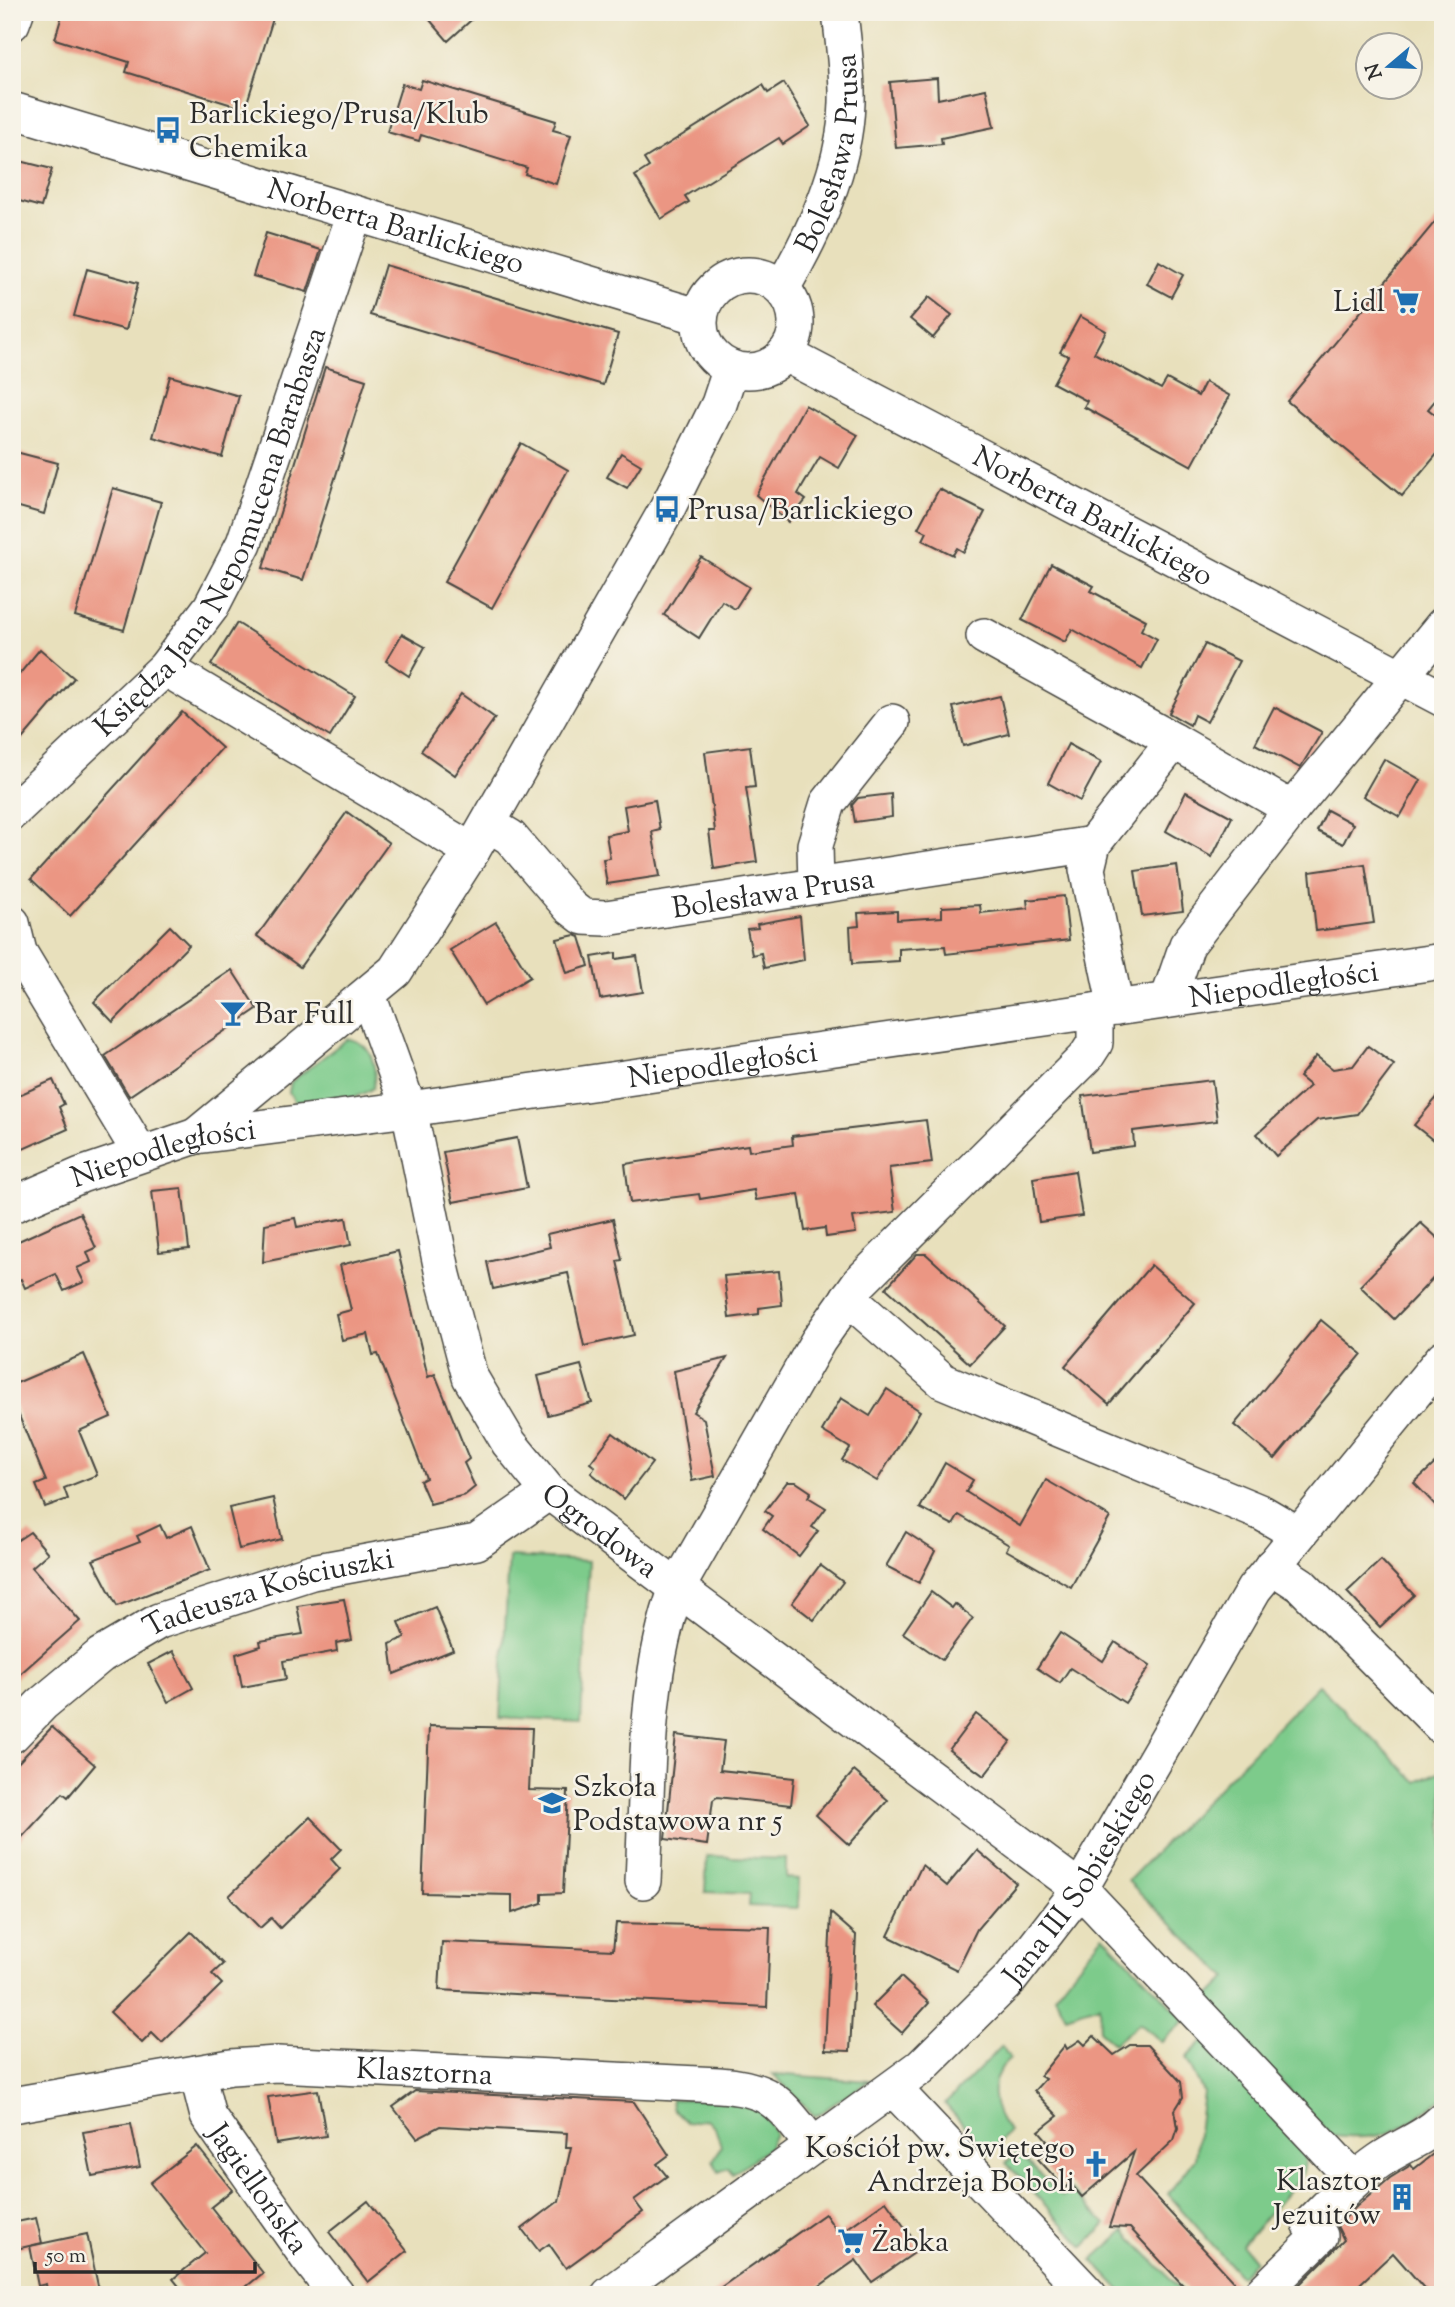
<svg xmlns="http://www.w3.org/2000/svg" width="1455" height="2307" viewBox="0 0 1455 2307" font-family="'Sorts Mill Goudy',serif">
  <style>
    .green { fill: #7dcb8b; stroke: #547b5b; stroke-width: 2 }
    .building { fill: #eb9683 }
    .lines { fill: none; stroke-linecap: round; stroke-linejoin: round }
    .minor-casing { stroke: #474641; stroke-width: 38 }
    .minor { stroke: #fff; stroke-width: 35 }
    .labels { text-anchor: middle; stroke-width: 5; stroke-linejoin: round; paint-order: stroke }
    .poi-label { font-size: 30px; fill: #2b2b2b; stroke: #f7f3e8; text-anchor: start }
    .street-label { font-size: 30px; fill: #2b2b2b; stroke: #f7f3e8 }
  </style>
  <rect width="100%" height="100%" fill="#f7f3e8"/>
  <filter id="ink" filterUnits="userSpaceOnUse"><feTurbulence type="fractalNoise" baseFrequency=".0143" numOctaves="2"/><feDisplacementMap in="SourceGraphic" scale="14" xChannelSelector="R" yChannelSelector="G"/><feConvolveMatrix kernelMatrix="1 2 1 2 8 2 1 2 1" color-interpolation-filters="sRGB"/></filter>
  <filter id="wash" filterUnits="userSpaceOnUse"><feTurbulence type="fractalNoise" baseFrequency=".00686" numOctaves="4" result="noise"/><feDisplacementMap in="SourceGraphic" scale="28" xChannelSelector="R" yChannelSelector="G"/><feGaussianBlur stdDeviation="1.57" result="paint"/><feColorMatrix in="noise" values="0 0 0 0 0 0 0 0 0 0 0 0 0 0 0 0 0 1.4 0 .05"/><feComposite in="paint" operator="in"/></filter>
  <g filter="url(#wash)">
    <rect width="100%" height="100%" fill="#e8e0bc"/>
    <g class="green">
      <path d="M347 1039C371 1041 378 1066 373 1088 356 1101 316 1106 295 1102L289 1092 291 1082Z"/>
      <path d="M509 1557 589 1561 581 1722 500 1718Z"/>
      <path d="M1318 1685 1417 1782 1443 1770V2098C1399 2130 1389 2142 1332 2136L1205 2000 1227 1978 1128 1881Z"/>
      <path d="M707 1856 786 1859V1878L799 1879 798 1908 749 1906 750 1894 705 1892Z"/>
      <path d="M1103 1935 1185 2020 1162 2042 1139 2023 1114 2044 1100 2032 1099 2005 1066 2016 1055 1996Z"/>
      <path d="M1204 2040 1307 2148 1303 2174 1242 2245 1255 2261 1240 2276 1168 2194 1195 2158 1203 2092 1186 2058Z"/>
      <path d="M1002 2046 1010 2059C986 2079 991 2109 1009 2131L989 2154 945 2104Z"/>
      <path d="M773 2074 869 2081 815 2116Z"/>
      <path d="M671 2099C711 2101 760 2090 775 2134L768 2148 733 2174 728 2168 719 2172 713 2161 721 2147 715 2127 706 2119 687 2123 672 2108Z"/>
      <path d="M1017 2151 1062 2197 1071 2190 1106 2224 1084 2247 1006 2163Z"/>
      <path d="M1125 2231 1186 2295H1125L1092 2260Z"/>
    </g>
    <g id="blocks">
      <g class="building">
        <path d="M63 12H275L245 109 126 72 129 62 55 39Z"/>
        <path d="M423 12H480L448 41Z"/>
        <path d="M937 78 938 99 986 89 994 127 941 138 942 144 896 148 890 82Z"/>
        <path d="M422 80 556 121 553 130 571 135 556 184 525 174 527 168 421 135 419 141 387 132 402 84 419 89Z"/>
        <path d="M784 83 810 126 783 144 779 138 685 196 689 202 661 219 635 176 649 167 644 159 763 85 768 93Z"/>
        <path d="M12 159 52 169 41 207 12 199Z"/>
        <path d="M1443 212V391L1428 409 1443 421V447L1402 496 1287 401Z"/>
        <path d="M266 233 321 250 307 292 253 276Z"/>
        <path d="M1159 261 1183 275 1171 297 1147 284Z"/>
        <path d="M385 265 618 334 603 385 370 315Z"/>
        <path d="M87 269 138 283 126 330 74 316Z"/>
        <path d="M929 297 952 315 933 338 910 319Z"/>
        <path d="M1080 316 1106 331 1094 353 1161 389 1167 379 1198 396 1205 382 1230 396 1192 466 1084 407 1087 401 1053 383 1068 356 1060 352Z"/>
        <path d="M325 367 366 380 303 580 263 568Z"/>
        <path d="M170 376 239 396 222 457 153 437Z"/>
        <path d="M805 405 858 435 839 468 820 457 798 494 806 500 788 522 756 495Z"/>
        <path d="M521 443 568 470 492 608 444 582Z"/>
        <path d="M12 451 58 463 44 514 12 505Z"/>
        <path d="M621 453 641 465 627 488 607 477Z"/>
        <path d="M113 488 161 502 124 630 75 616Z"/>
        <path d="M939 489 985 512 964 552 957 548 953 555 923 540 927 532 918 528Z"/>
        <path d="M701 557 749 587 735 609 722 601 699 638 664 615Z"/>
        <path d="M1051 564 1094 586 1091 591 1146 620 1141 630 1157 639 1142 668 1072 629 1065 642 1022 620Z"/>
        <path d="M237 623 355 696 330 737 211 665Z"/>
        <path d="M402 634 425 647 409 676 386 661Z"/>
        <path d="M1205 644 1239 661 1207 722 1194 715 1190 725 1169 713Z"/>
        <path d="M40 649 74 678 12 751V683Z"/>
        <path d="M461 694 495 718 455 775 421 751Z"/>
        <path d="M1000 696 1009 734 963 746 953 707Z"/>
        <path d="M1274 707 1322 732 1300 768 1255 744Z"/>
        <path d="M182 712 222 748 70 916 31 879Z"/>
        <path d="M1068 744 1101 762 1080 801 1048 783Z"/>
        <path d="M750 746 755 787 746 788 757 862 714 869 709 831H715L705 752Z"/>
        <path d="M1384 759 1421 780 1400 817 1363 796Z"/>
        <path d="M1186 792 1232 817 1212 857 1166 831Z"/>
        <path d="M891 794 892 817 855 822 852 805 858 798Z"/>
        <path d="M655 800 660 830 652 832 660 876 607 884 603 859 610 858 606 835 628 831 624 806Z"/>
        <path d="M1327 810 1353 824 1343 844 1317 831Z"/>
        <path d="M347 812 389 843 300 967 257 936Z"/>
        <path d="M1365 864 1374 923 1316 931 1310 872Z"/>
        <path d="M1177 865 1183 911 1142 916 1135 871Z"/>
        <path d="M1064 896 1069 940 946 954 945 946 899 949V961L852 964 850 927 859 926 858 913 897 911V920L942 917V907L980 905 981 913 1028 908 1027 900Z"/>
        <path d="M800 916 804 960 764 968 761 953 752 955 747 929 758 928 757 924Z"/>
        <path d="M496 922 530 977 484 1005 450 950Z"/>
        <path d="M170 926 189 945 113 1022 94 1002Z"/>
        <path d="M575 935 580 937 589 966 567 973 557 939Z"/>
        <path d="M616 953V959L637 956 643 992 600 999 592 957Z"/>
        <path d="M232 970 257 1009 129 1096 105 1056Z"/>
        <path d="M1368 1046 1394 1065 1357 1114 1317 1120 1276 1156 1257 1134 1310 1086 1299 1077 1316 1056 1333 1069 1353 1066Z"/>
        <path d="M53 1080 64 1104 59 1107 68 1129 12 1154V1098Z"/>
        <path d="M1212 1080 1217 1121 1133 1131 1134 1146 1090 1152 1082 1096Z"/>
        <path d="M1443 1090V1148L1414 1125Z"/>
        <path d="M926 1120 932 1163 889 1168 895 1212 853 1217 856 1233 826 1237 825 1228 805 1231 799 1194 756 1200 754 1190 700 1199 699 1194 630 1203 625 1164 748 1145 749 1151 793 1145 792 1136Z"/>
        <path d="M517 1138 527 1188 453 1202 443 1152Z"/>
        <path d="M1075 1171 1082 1216 1039 1222 1033 1178Z"/>
        <path d="M182 1188 189 1249 159 1252 152 1191Z"/>
        <path d="M80 1213 96 1248 87 1252 91 1262 77 1268 84 1282 64 1291 56 1274 25 1288 21 1279 12 1283V1244Z"/>
        <path d="M295 1218 297 1227 346 1218 351 1245 263 1262 265 1224Z"/>
        <path d="M613 1219 622 1260 617 1261 634 1335 584 1346 568 1273 493 1289 487 1262 550 1247 547 1234Z"/>
        <path d="M1421 1223 1443 1243V1268L1394 1319 1360 1286Z"/>
        <path d="M398 1251 428 1377 435 1374 469 1459 464 1463 475 1487 465 1495 430 1504 420 1481 426 1478 378 1354 373 1355 368 1334 342 1340 336 1314 351 1310 340 1265Z"/>
        <path d="M917 1254H926L1005 1326 970 1364 886 1288Z"/>
        <path d="M1151 1265 1195 1303 1109 1404 1065 1366Z"/>
        <path d="M779 1271 782 1305 759 1308V1314L729 1318 724 1276Z"/>
        <path d="M1321 1320 1362 1354 1275 1459 1234 1425Z"/>
        <path d="M84 1354 111 1417 79 1431 97 1475 64 1488 68 1499 45 1507 36 1485 46 1481 12 1399V1385Z"/>
        <path d="M727 1358 693 1412 704 1419 715 1476 692 1481 674 1371Z"/>
        <path d="M581 1365 592 1403 548 1415 538 1376Z"/>
        <path d="M887 1389 920 1411 877 1481 842 1460 850 1448 822 1431 841 1398 870 1416Z"/>
        <path d="M613 1433 652 1463 624 1499 591 1473 595 1467 590 1463Z"/>
        <path d="M1443 1456V1513L1414 1483Z"/>
        <path d="M945 1463 973 1480 966 1492 1020 1526 1046 1480 1110 1517 1071 1587 1006 1550 1009 1545 959 1515 953 1525 920 1508Z"/>
        <path d="M787 1482H796L811 1492 808 1497 826 1508 812 1527 818 1531 799 1556 763 1529 772 1516 765 1511Z"/>
        <path d="M273 1498 282 1539 239 1549 229 1508Z"/>
        <path d="M160 1525 166 1538 192 1526 210 1570 117 1606 93 1560 140 1542 137 1536Z"/>
        <path d="M30 1532 48 1553 32 1567 80 1621 12 1681V1544Z"/>
        <path d="M906 1532 935 1551 919 1583 886 1566Z"/>
        <path d="M1381 1560 1414 1595 1380 1627 1347 1592Z"/>
        <path d="M820 1565 843 1582 814 1620 792 1603Z"/>
        <path d="M931 1592 952 1608 955 1604 973 1618 942 1660 903 1633Z"/>
        <path d="M344 1599 352 1640 336 1643 337 1651 283 1661 286 1679 242 1687 236 1654 261 1646 260 1641 303 1634 297 1606Z"/>
        <path d="M435 1607 453 1650 394 1674 390 1644 405 1637 399 1622Z"/>
        <path d="M1060 1633 1103 1661 1115 1642 1150 1666 1125 1703 1070 1668 1060 1683 1037 1668Z"/>
        <path d="M173 1651 193 1688 168 1702 148 1664Z"/>
        <path d="M976 1714 1011 1741 984 1776 949 1750Z"/>
        <path d="M429 1726 532 1728 529 1790 568 1791 563 1893 542 1894V1903L512 1913V1895L422 1893Z"/>
        <path d="M52 1727 95 1765 68 1797 63 1793 12 1848V1769Z"/>
        <path d="M676 1735 724 1741 720 1770 794 1778 791 1805 717 1797 713 1800 707 1845 665 1839Z"/>
        <path d="M854 1771 888 1800 849 1845 816 1815Z"/>
        <path d="M310 1817 341 1849 331 1859 340 1869 280 1928 271 1918 260 1928 229 1896Z"/>
        <path d="M977 1850 1016 1883 977 1929 957 1970 888 1936 922 1865 947 1886Z"/>
        <path d="M831 1913 856 1935 850 2051 825 2050Z"/>
        <path d="M616 1923 770 1927 767 2007 439 1990 442 1942 613 1950Z"/>
        <path d="M191 1932 223 1964 212 1974 222 1984 162 2043 152 2033 142 2043 110 2012Z"/>
        <path d="M901 1977 929 2003 902 2033 872 2006Z"/>
        <path d="M1094 2036 1114 2055 1130 2045H1147L1181 2082 1183 2097 1175 2110 1178 2128 1174 2140 1136 2176 1241 2289 1240 2295H1192L1130 2228 1109 2227 1134 2152 1082 2197 1070 2183 1065 2188 1038 2159 1044 2154 1046 2150 1042 2146 1047 2140 1039 2131 1058 2116 1034 2091 1045 2079 1040 2076 1065 2045 1067 2049 1080 2040 1085 2045Z"/>
        <path d="M318 2090 326 2136 276 2144 268 2097Z"/>
        <path d="M415 2091 634 2102 669 2155 657 2164 667 2176 634 2200 643 2212 566 2268 549 2244 539 2251 522 2229 559 2201 571 2147H566L567 2133 440 2126 417 2138 393 2107Z"/>
        <path d="M131 2124 140 2167 92 2176 83 2132Z"/>
        <path d="M197 2146 232 2190 211 2207 263 2273 236 2295H186L173 2279 205 2253 150 2183Z"/>
        <path d="M1443 2146V2295H1430L1393 2253 1348 2295H1289L1344 2240 1337 2226 1357 2206 1390 2178 1411 2165 1414 2169Z"/>
        <path d="M368 2201 407 2251 368 2282 329 2232Z"/>
        <path d="M886 2201 920 2249 872 2282 856 2260 807 2295H710L825 2214 839 2234Z"/>
        <path d="M36 2218 42 2243 12 2250V2223Z"/>
        <path d="M87 2234 100 2295H48L46 2284 38 2286 30 2246Z"/>
      </g>
    </g>
  </g>
  <g filter="url(#ink)">
    <use href="#blocks" fill-opacity="0" stroke="#474641" stroke-width="2"/>
    <g class="lines">
      <defs>
        <g id="minor">
          <path d="M12 23 16 12"/>
          <path id="s1" d="M12 110 700 317"/>
          <circle cx="748" cy="323" r="48"/>
          <path id="s2" d="M782 288C814 233 845 168 847 103 848 73 843 42 840 12"/>
          <path id="s3" d="M785 354 1443 699"/>
          <path d="M984 636 1174 741"/>
          <path d="M165 668 472 851"/>
          <path id="s4" d="M12 812 165 668 211 607 244 543 354 215"/>
          <path id="s5" d="M488 824 510 837 570 907 583 917 606 918 1093 844"/>
          <path d="M816 886 815 845 828 803 892 722"/>
          <path d="M12 923 19 952 140 1153"/>
          <path id="s6" d="M368 995 409 1109 443 1275 470 1377 509 1443 549 1492 1080 1889 1354 2179"/>
          <path d="M1168 1000 1187 945 1292 809 1443 625"/>
          <path d="M1116 1008 1087 869 1093 844 1174 741 1292 809"/>
          <path d="M196 1136 395 971 472 851 667 509 719 404 731 368"/>
          <path id="s7" d="M12 1205 81 1175 196 1136 409 1109 1443 961"/>
          <path d="M848 1298 943 1381 1262 1513 1298 1534"/>
          <path d="M1272 1566 1301 1585 1443 1728"/>
          <path id="s8" d="M12 1735 42 1704 101 1655 159 1621 312 1572 477 1542 549 1492"/>
          <path d="M643 1881C648 1785 643 1679 677 1588L818 1341 859 1283 1086 1057 1095 1043V1011"/>
          <path id="s9" d="M197 2073 208 2116 308 2258 337 2295"/>
          <path d="M894 2089 1089 2295"/>
          <path id="s10" d="M12 2105 231 2067 277 2064 719 2085C776 2089 780 2106 814 2146"/>
          <path id="s11" d="M609 2295 921 2067 1011 1978 1080 1889 1254 1589 1443 1358"/>
          <path d="M1260 2295 1320 2236 1310 2224C1332 2202 1353 2179 1379 2161 1400 2146 1424 2139 1443 2120"/>
        </g>
      </defs>
      <use href="#minor" class="minor-casing"/>
      <use href="#minor" class="minor"/>
    </g>
  </g>
  <defs>
    <symbol id="bus-bare" viewBox="-9 -9 18 18"><path d="M-5-6H5V4H4V6H2V4H-2V6H-4V4H-5ZM-3.5-4V0h7V-4ZM-3.5 1.2v1.5H-2V1.2ZM2 1.2v1.5H3.5V1.2Z" fill="#1f6fb2" stroke="#f7f3e8" stroke-width="2.5" paint-order="stroke"/></symbol>
    <symbol id="supermarket-bare" viewBox="-9 -9 18 18"><path d="M-6-5.5h2.5l.6 2H6L4.5 2H-2.5L-4.4-4H-6ZM-1.5 3.2a1.3 1.3 0 1 0 .1 0ZM3 3.2a1.3 1.3 0 1 0 .1 0Z" fill="#1f6fb2" stroke="#f7f3e8" stroke-width="2.5" paint-order="stroke"/></symbol>
    <symbol id="bar-bare" viewBox="-9 -9 18 18"><path d="M-6-5H6L.8 .8V4.5H3.5V6h-7V4.5H-.8V.8Z" fill="#1f6fb2" stroke="#f7f3e8" stroke-width="2.5" paint-order="stroke"/></symbol>
    <symbol id="school-bare" viewBox="-9 -9 18 18"><path d="M0-5L7-2L0 1L-7-2ZM-4 1L0 2.5L4 1V4Q0 6-4 4Z" fill="#1f6fb2" stroke="#f7f3e8" stroke-width="2.5" paint-order="stroke"/></symbol>
    <symbol id="church-bare" viewBox="-9 -9 18 18"><path d="M-1.2-6h2.4v3.5h3.3v2.4h-3.3V6h-2.4V-.1h-3.3v-2.4h3.3Z" fill="#1f6fb2" stroke="#f7f3e8" stroke-width="2.5" paint-order="stroke"/></symbol>
    <symbol id="building-bare" viewBox="-9 -9 18 18"><path d="M-4-6H4V6H1V3H-1V6H-4ZM-2.5-4.3h1.7v1.8h-1.7ZM.8-4.3h1.7v1.8H.8ZM-2.5-1h1.7V.8h-1.7ZM.8-1h1.7V.8H.8Z" fill="#1f6fb2" stroke="#f7f3e8" stroke-width="2.5" paint-order="stroke"/></symbol>
  </defs>
  <g fill-rule="evenodd">
    <use href="#bus-bare" x="149" y="111" width="38" height="38"/>
    <use href="#supermarket-bare" x="1387" y="282" width="38" height="38"/>
    <use href="#bus-bare" x="648" y="490" width="38" height="38"/>
    <use href="#bar-bare" x="214" y="994" width="38" height="38"/>
    <use href="#school-bare" x="533" y="1784" width="38" height="38"/>
    <use href="#church-bare" x="1077" y="2145" width="38" height="38"/>
    <use href="#building-bare" x="1383" y="2178" width="38" height="38"/>
    <use href="#supermarket-bare" x="832" y="2222" width="38" height="38"/>
  </g>
  <g class="labels">
    <g class="poi-label">
      <text x="189" y="123">Barlickiego/Prusa/Klub<tspan x="189" dy="34">Chemika</tspan></text>
      <text x="1385" y="311" text-anchor="end">Lidl</text>
      <text x="688" y="519">Prusa/Barlickiego</text>
      <text x="254" y="1023">Bar Full</text>
      <text x="573" y="1796">Szkoła<tspan x="573" dy="34">Podstawowa nr 5</tspan></text>
      <text x="1075" y="2157" text-anchor="end">Kościół pw. Świętego<tspan x="1075" dy="34">Andrzeja Boboli</tspan></text>
      <text x="1381" y="2190" text-anchor="end">Klasztor<tspan x="1381" dy="34">Jezuitów</tspan></text>
      <text x="872" y="2251">Żabka</text>
    </g>
    <g class="street-label">
      <text dy="10" stroke="none"><textPath href="#s2" startOffset="145">Bolesława Prusa</textPath></text>
      <text dy="10" stroke="none"><textPath href="#s1" startOffset="401">Norberta Barlickiego</textPath></text>
      <text dy="10" stroke="none"><textPath href="#s3" startOffset="348">Norberta Barlickiego</textPath></text>
      <text dy="10" stroke="none"><textPath href="#s4" startOffset="352">Księdza Jana Nepomucena Barabasza</textPath></text>
      <text dy="10" stroke="none"><textPath href="#s5" startOffset="326">Bolesława Prusa</textPath></text>
      <text dy="10" stroke="none"><textPath href="#s7" startOffset="1295">Niepodległości</textPath></text>
      <text dy="10" stroke="none"><textPath href="#s7" startOffset="728">Niepodległości</textPath></text>
      <text dy="10" stroke="none"><textPath href="#s7" startOffset="161">Niepodległości</textPath></text>
      <text dy="10" stroke="none"><textPath href="#s6" startOffset="600">Ogrodowa</textPath></text>
      <text dy="10" stroke="none"><textPath href="#s8" startOffset="301">Tadeusza Kościuszki</textPath></text>
      <text dy="10" stroke="none"><textPath href="#s11" startOffset="635">Jana III Sobieskiego</textPath></text>
      <text dy="10" stroke="none"><textPath href="#s10" startOffset="416">Klasztorna</textPath></text>
      <text dy="10" stroke="none"><textPath href="#s9" startOffset="133">Jagiellońska</textPath></text>
    </g>
  </g>
  <rect width="1455" height="2307" fill="none" stroke="#f7f3e8" stroke-width="42"/>
  <g transform="translate(1389 66) rotate(251)"><circle r="33" fill="#f7f3e8" stroke="#a5a39c" stroke-width="2"/>
  <path d="M0-5L12 26L0 18L-12 26Z" fill="#1f6fb2"/>
  <text y="-10" font-size="19" font-weight="bold" text-anchor="middle" fill="#2b2b2b">N</text>
  </g>
  <path d="M35 2262v10h220v-10" fill="none" stroke="#2b2b2b" stroke-width="3.5"/>
  <text x="46" y="2262" font-size="21" fill="#2b2b2b" stroke="#f7f3e8" stroke-width="5" paint-order="stroke">50 m</text>
</svg>
